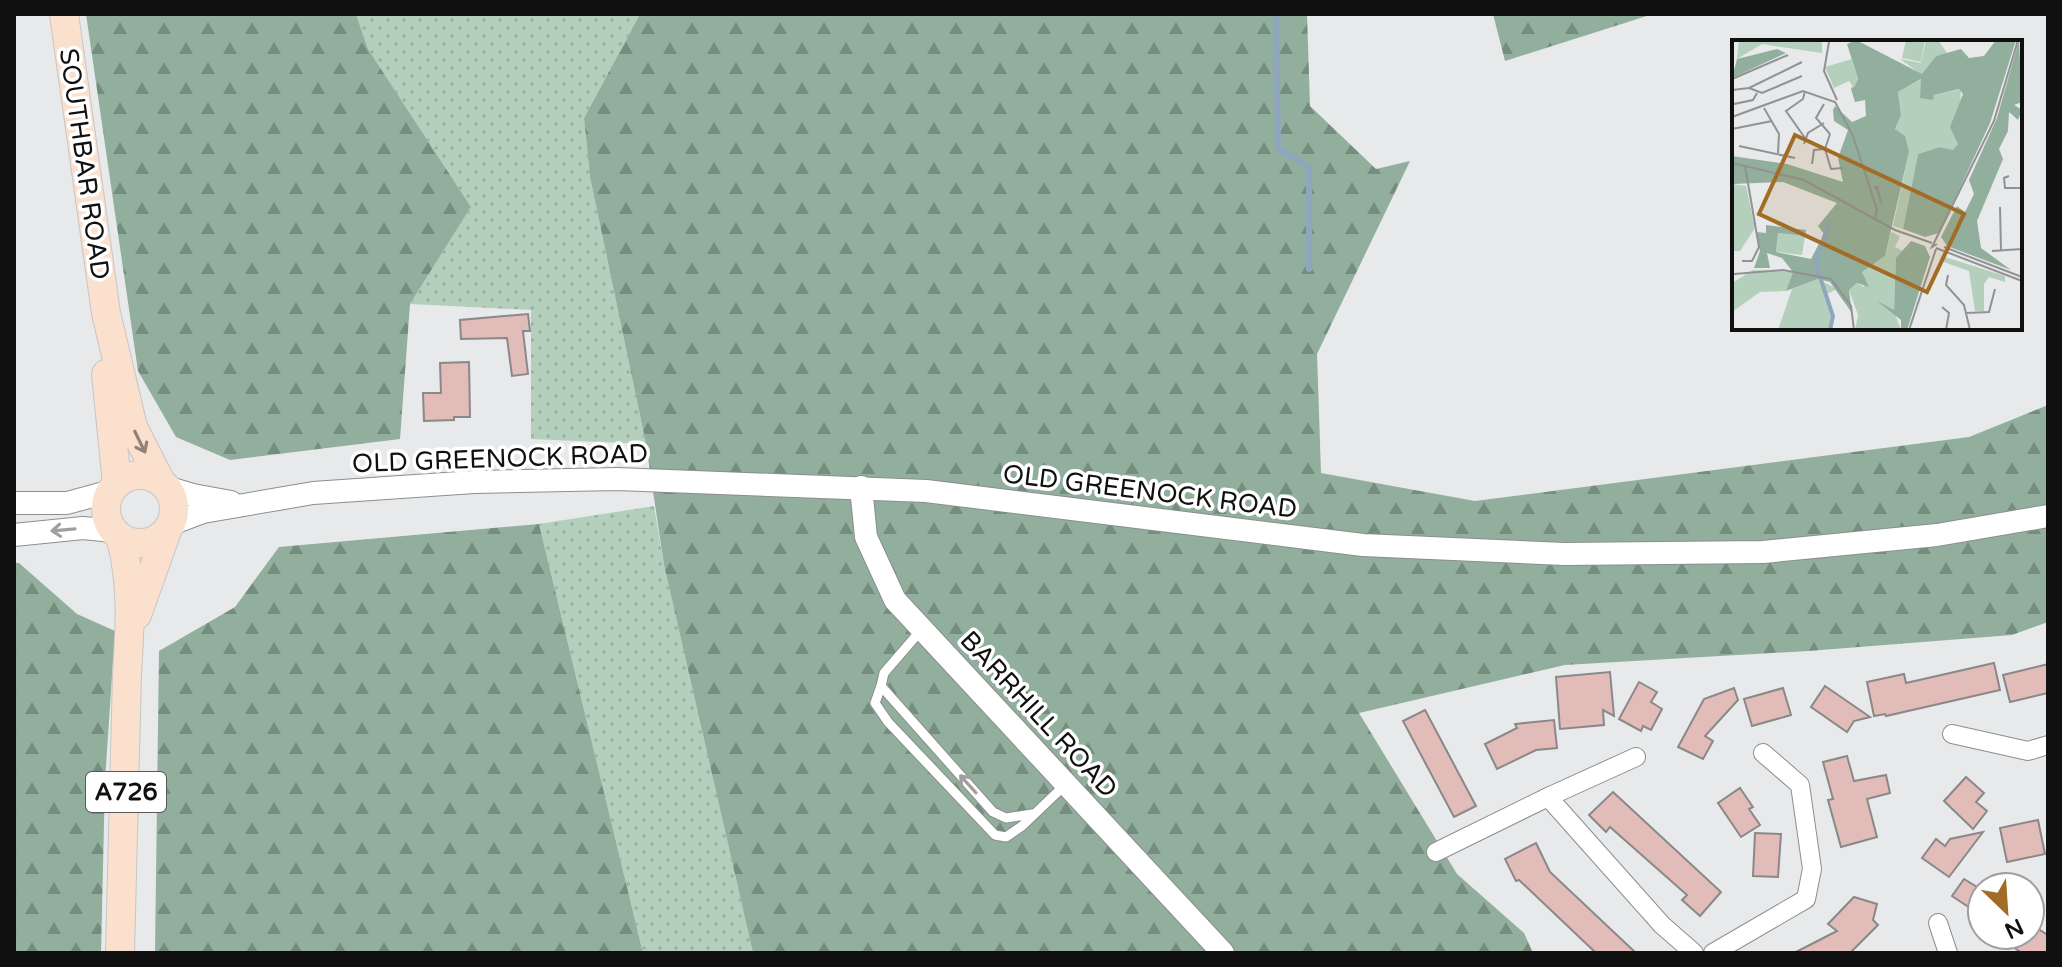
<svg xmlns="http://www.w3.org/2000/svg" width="2062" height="967" viewBox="0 0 2062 967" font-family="'Varela Round',sans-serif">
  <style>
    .grass { fill: url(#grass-dots) }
    .forest { fill: url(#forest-firs) }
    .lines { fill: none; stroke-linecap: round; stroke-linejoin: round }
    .stream { stroke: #8fa7be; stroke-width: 6 }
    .building { fill: #e1bcb8; stroke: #8a8888; stroke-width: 2 }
    .service-casing { stroke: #8c8e8f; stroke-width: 11 }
    .minor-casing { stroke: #8c8e8f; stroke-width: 20 }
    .tertiary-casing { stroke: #8c8e8f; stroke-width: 24 }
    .primary-casing { stroke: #c6c6c6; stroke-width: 30 }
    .service { stroke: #fff; stroke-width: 9 }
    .minor { stroke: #fff; stroke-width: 18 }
    .tertiary { stroke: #fff; stroke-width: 22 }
    .primary { stroke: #fae0cd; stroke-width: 28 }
    .oneway { stroke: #918278 }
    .oneway2 { stroke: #9f9fa0 }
    .labels { text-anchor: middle; stroke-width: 7; stroke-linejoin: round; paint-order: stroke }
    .shield { fill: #fff; stroke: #585858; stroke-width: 2 }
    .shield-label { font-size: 24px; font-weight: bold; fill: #101011 }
    .street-label { font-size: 26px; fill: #101011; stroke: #fff }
    .inset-river { fill: none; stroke: #8fa7be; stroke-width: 4 }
    .inset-road { fill: none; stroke: #919293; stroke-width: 2 }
    .view { fill: #a26c26; fill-opacity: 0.15; stroke: #a26c26; stroke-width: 4 }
    .inset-edge { fill: none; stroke: #101011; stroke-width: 4 }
  </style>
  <defs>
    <pattern id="grass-dots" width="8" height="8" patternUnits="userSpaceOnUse" patternTransform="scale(2)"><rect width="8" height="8" fill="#b4d0bd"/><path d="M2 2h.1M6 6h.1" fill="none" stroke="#9ab2a1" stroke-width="1.8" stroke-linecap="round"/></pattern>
    <pattern id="forest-firs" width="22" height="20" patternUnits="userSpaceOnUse" patternTransform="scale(2)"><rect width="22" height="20" fill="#91af9c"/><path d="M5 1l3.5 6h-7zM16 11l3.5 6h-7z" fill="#758d7e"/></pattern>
  </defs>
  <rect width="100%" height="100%" fill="#e7e9ea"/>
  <g class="grass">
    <path d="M356 14H640L584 118 590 177 646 444 531 439V310L410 304 471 207 368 49Z"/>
    <path d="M654 506 664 565 753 953H643L539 524Z"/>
  </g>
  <g class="forest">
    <path d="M86 14H356L368 49 471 207 410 304 400 439 230 460 176 437 138 371Z"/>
    <path d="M640 14H1307L1310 106 1376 169 1410 161 1317 354 1321 473 1475 501 1969 437 2048 405V622L2012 635 1808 651 1565 665 1359 713 1457 874 1524 933 1533 953H753L664 565 646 444 590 177 584 118Z"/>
    <path d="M1493 14H1653L1505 61Z"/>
    <path d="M539 524 643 953H155L159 651 235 607 279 547Z"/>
    <path d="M14 563H19L77 614 115 631 105 781 101 953H14Z"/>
  </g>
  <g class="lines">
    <path class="stream" d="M1276 14 1278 148 1309 167V269"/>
  </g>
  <g class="building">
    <path d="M528 314 530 331H523L528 374 512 376 507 338 461 339 460 320Z"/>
    <path d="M469 362 470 417H454V420L424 421 423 393H441L440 363Z"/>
    <path d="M1994 663 2000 690 1886 716 1885 714 1874 716 1867 682 1904 674 1906 683Z"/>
    <path d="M2048 664V693L2010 702 2003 675Z"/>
    <path d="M1610 672 1614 716 1603 710 1604 725 1560 729 1556 677Z"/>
    <path d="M1639 682 1657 692 1651 702 1662 709 1651 730 1643 726 1641 731 1619 719Z"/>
    <path d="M1825 686 1870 717 1854 721 1847 732 1811 707Z"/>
    <path d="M1734 688 1738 700 1705 736 1713 741 1703 759 1678 747 1704 699Z"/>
    <path d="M1783 688 1791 715 1752 726 1744 699Z"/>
    <path d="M1425 710 1476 806 1454 817 1403 721Z"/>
    <path d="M1554 720 1557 748 1536 750 1497 769 1485 744 1517 728 1515 724Z"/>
    <path d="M1847 756 1854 781 1886 775 1890 793 1867 799 1877 837 1841 847 1828 800 1833 799 1823 762Z"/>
    <path d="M1966 777 1984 793 1976 802 1987 811 1973 829 1944 801Z"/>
    <path d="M1740 788 1753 807 1749 809 1760 825 1741 837 1718 803Z"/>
    <path d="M1613 792 1721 892 1700 916 1682 900 1687 895 1610 827 1606 832 1589 815Z"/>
    <path d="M2038 820 2045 854 2007 862 2000 828Z"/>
    <path d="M1983 832 1949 877 1922 858 1936 839 1945 846 1950 839Z"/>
    <path d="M1755 833 1781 834 1778 877 1753 876Z"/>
    <path d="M1536 843 1550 872 1636 953H1596L1519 880 1516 881 1505 859Z"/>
    <path d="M1964 879 1982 890V916L1952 896Z"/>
    <path d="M1854 897 1877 904 1873 920 1878 925 1850 953H1794L1837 931 1828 924Z"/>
    <path d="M2030 924 2048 935V953H2022L1995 935H2030Z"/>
  </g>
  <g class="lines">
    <defs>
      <g id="service">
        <path d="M881 686 884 673 922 629"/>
        <path d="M1032 814 1006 818 993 812 881 686 875 703 888 722 995 835 1006 837 1022 826 1066 784"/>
      </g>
      <g id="minor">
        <path d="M1952 734 2028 751 2048 745"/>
        <path d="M1548 797 1636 757"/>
        <path d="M1436 852 1548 797 1662 925 1694 953"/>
        <path d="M1938 923 1948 953"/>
        <path d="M1713 953 1806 899 1812 869 1800 785 1763 753"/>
      </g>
      <g id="tertiary">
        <path d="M166 487 193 495 231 502"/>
        <path d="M861 487 866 537 895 600 1223 953"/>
        <path d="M14 503H67L111 491"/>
        <path d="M171 524 203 512 313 493 474 482 617 479 926 491 1363 545 1564 554 1763 552 1937 535 2048 516"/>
        <path d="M14 535 83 528 113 531"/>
      </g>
      <g id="primary">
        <path d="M64 14 106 313 133 427 161 482"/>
        <path d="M106 374 117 484"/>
        <circle cx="140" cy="509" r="34"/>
        <path d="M137 615 167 531"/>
        <path d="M120 953 127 674C130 625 133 587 121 539"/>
      </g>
    </defs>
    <use href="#service" class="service-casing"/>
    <use href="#minor" class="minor-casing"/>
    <use href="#tertiary" class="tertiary-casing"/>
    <use href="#primary" class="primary-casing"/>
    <use href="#service" class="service"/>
    <use href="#minor" class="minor"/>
    <use href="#tertiary" class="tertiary"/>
    <use href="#primary" class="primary"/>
  </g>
  <defs><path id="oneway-shaft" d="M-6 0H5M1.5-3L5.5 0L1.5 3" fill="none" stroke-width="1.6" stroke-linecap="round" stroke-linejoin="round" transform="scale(2)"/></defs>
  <use class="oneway" href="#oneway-shaft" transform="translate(140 442) rotate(64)"/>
  <g class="oneway2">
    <use href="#oneway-shaft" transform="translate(63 530) rotate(175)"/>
    <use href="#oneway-shaft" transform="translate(968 784) rotate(-132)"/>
  </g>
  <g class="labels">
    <rect class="shield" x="86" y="772" width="80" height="40" rx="6"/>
    <g class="shield-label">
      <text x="126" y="800">A726</text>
    </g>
    <g class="street-label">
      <text transform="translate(85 164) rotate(82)" y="9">SOUTHBAR ROAD</text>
      <text transform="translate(500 458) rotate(-2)" y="9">OLD GREENOCK ROAD</text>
      <text transform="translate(1150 491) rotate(7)" y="9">OLD GREENOCK ROAD</text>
      <text transform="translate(1039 714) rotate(47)" y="9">BARRHILL ROAD</text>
    </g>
  </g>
  <g transform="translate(1732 40)">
    <rect width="290" height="290" fill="#e7e9ea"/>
    <path d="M7 0H90V13L30 4 5 19ZM194 0H206L216 14 204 16 190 35 168 19 189 23ZM190 39 189 58 229 49 226 104 221 110 208 107 186 114 171 189 161 186 177 112 163 89 169 75 166 52ZM0 144 14 146 23 188 8 211H0ZM159 192 168 196 163 207 173 212 164 218 162 271 169 290H123L126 275 117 250 125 243 132 247 130 232 153 216ZM46 193 73 196 70 215 44 212ZM21 230 61 232 54 251 28 252 0 272V243ZM86 239 105 249 95 254 101 275 99 290H46L60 249Z" fill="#b4d0bd"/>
    <path d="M124 0 190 34 204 16 229 9 237 18 252 16 264 0H284L258 83 207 193 193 197 171 189 186 114 208 107 221 110 226 104 218 87 231 54 227 49 202 55 201 60 188 58 189 39 166 52 169 75 163 89 173 96 177 112 153 216 130 232 137 247 125 243 117 250 120 273 98 242 86 239 54 251 61 232 50 218 35 213 38 228H22L28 211 24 192 34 193V185L74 190 73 196 46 193 44 212 79 219 92 194 86 186 105 163 51 142 0 144V116L55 124 111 142 106 118 116 90 102 81 101 70 103 66 120 82 134 76 133 60 123 62 119 49 126 39 115 4ZM287 0 290 62 282 65 290 70 286 80 277 72 276 91 267 109 271 119 245 181 249 208 279 230 215 206 209 197 225 166 233 172 242 154 237 140 265 78ZM45 9 54 13 0 38 5 19ZM179 201 193 206 198 217 175 290H169V280L145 261 162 270 164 218Z" fill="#91af9c"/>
    <path d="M174 0H193L189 22 170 18ZM120 19 126 39 122 48 117 41 102 48 93 27ZM210 216 273 236V242L257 237 252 244V271H243L237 231 209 221Z" fill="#b4d0bd"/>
    <path class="inset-river" d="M98 290 101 276 83 222 98 181"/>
    <path class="inset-road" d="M97 2 92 31 105 60M0 39 56 15M17 48 30 53 70 36M0 50 17 48 70 22M2 64 21 60 25 53M92 64 84 78 98 94M32 68 47 94 46 113M0 77 71 51 103 62 121 96 145 170 143 180M0 89 40 81M98 94 93 109 99 129 110 128M73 98 54 71 71 59 73 51M72 104 76 93 92 83M7 106 63 118M0 123 72 140 163 190 200 203M80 124 82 110 92 109M277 136 272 138 273 148H290M142 147H145L149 163 145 148ZM268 167 269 210M205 204 200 207 262 81 286 0M212 207 290 237M204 208 290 241M260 211 290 209M10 221H20L27 207 13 126M2 234 51 230 99 239 119 266 122 290M216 235 214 245 232 265 238 290M210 267 217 273 214 290M234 273 257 272 263 249M177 290 204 209M266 290 290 289"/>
    <path class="view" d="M63 95 232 174 195 252 27 174Z"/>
    <rect width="290" height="290" class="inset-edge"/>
  </g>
  <rect width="2062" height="967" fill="none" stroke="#101011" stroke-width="32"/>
  <g transform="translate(2006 911) rotate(155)"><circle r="38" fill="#ffffff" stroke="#9f9fa0" stroke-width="2"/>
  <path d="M0-6L14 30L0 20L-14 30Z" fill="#a26c26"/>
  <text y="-12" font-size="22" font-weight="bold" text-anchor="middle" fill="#101011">N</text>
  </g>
</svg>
